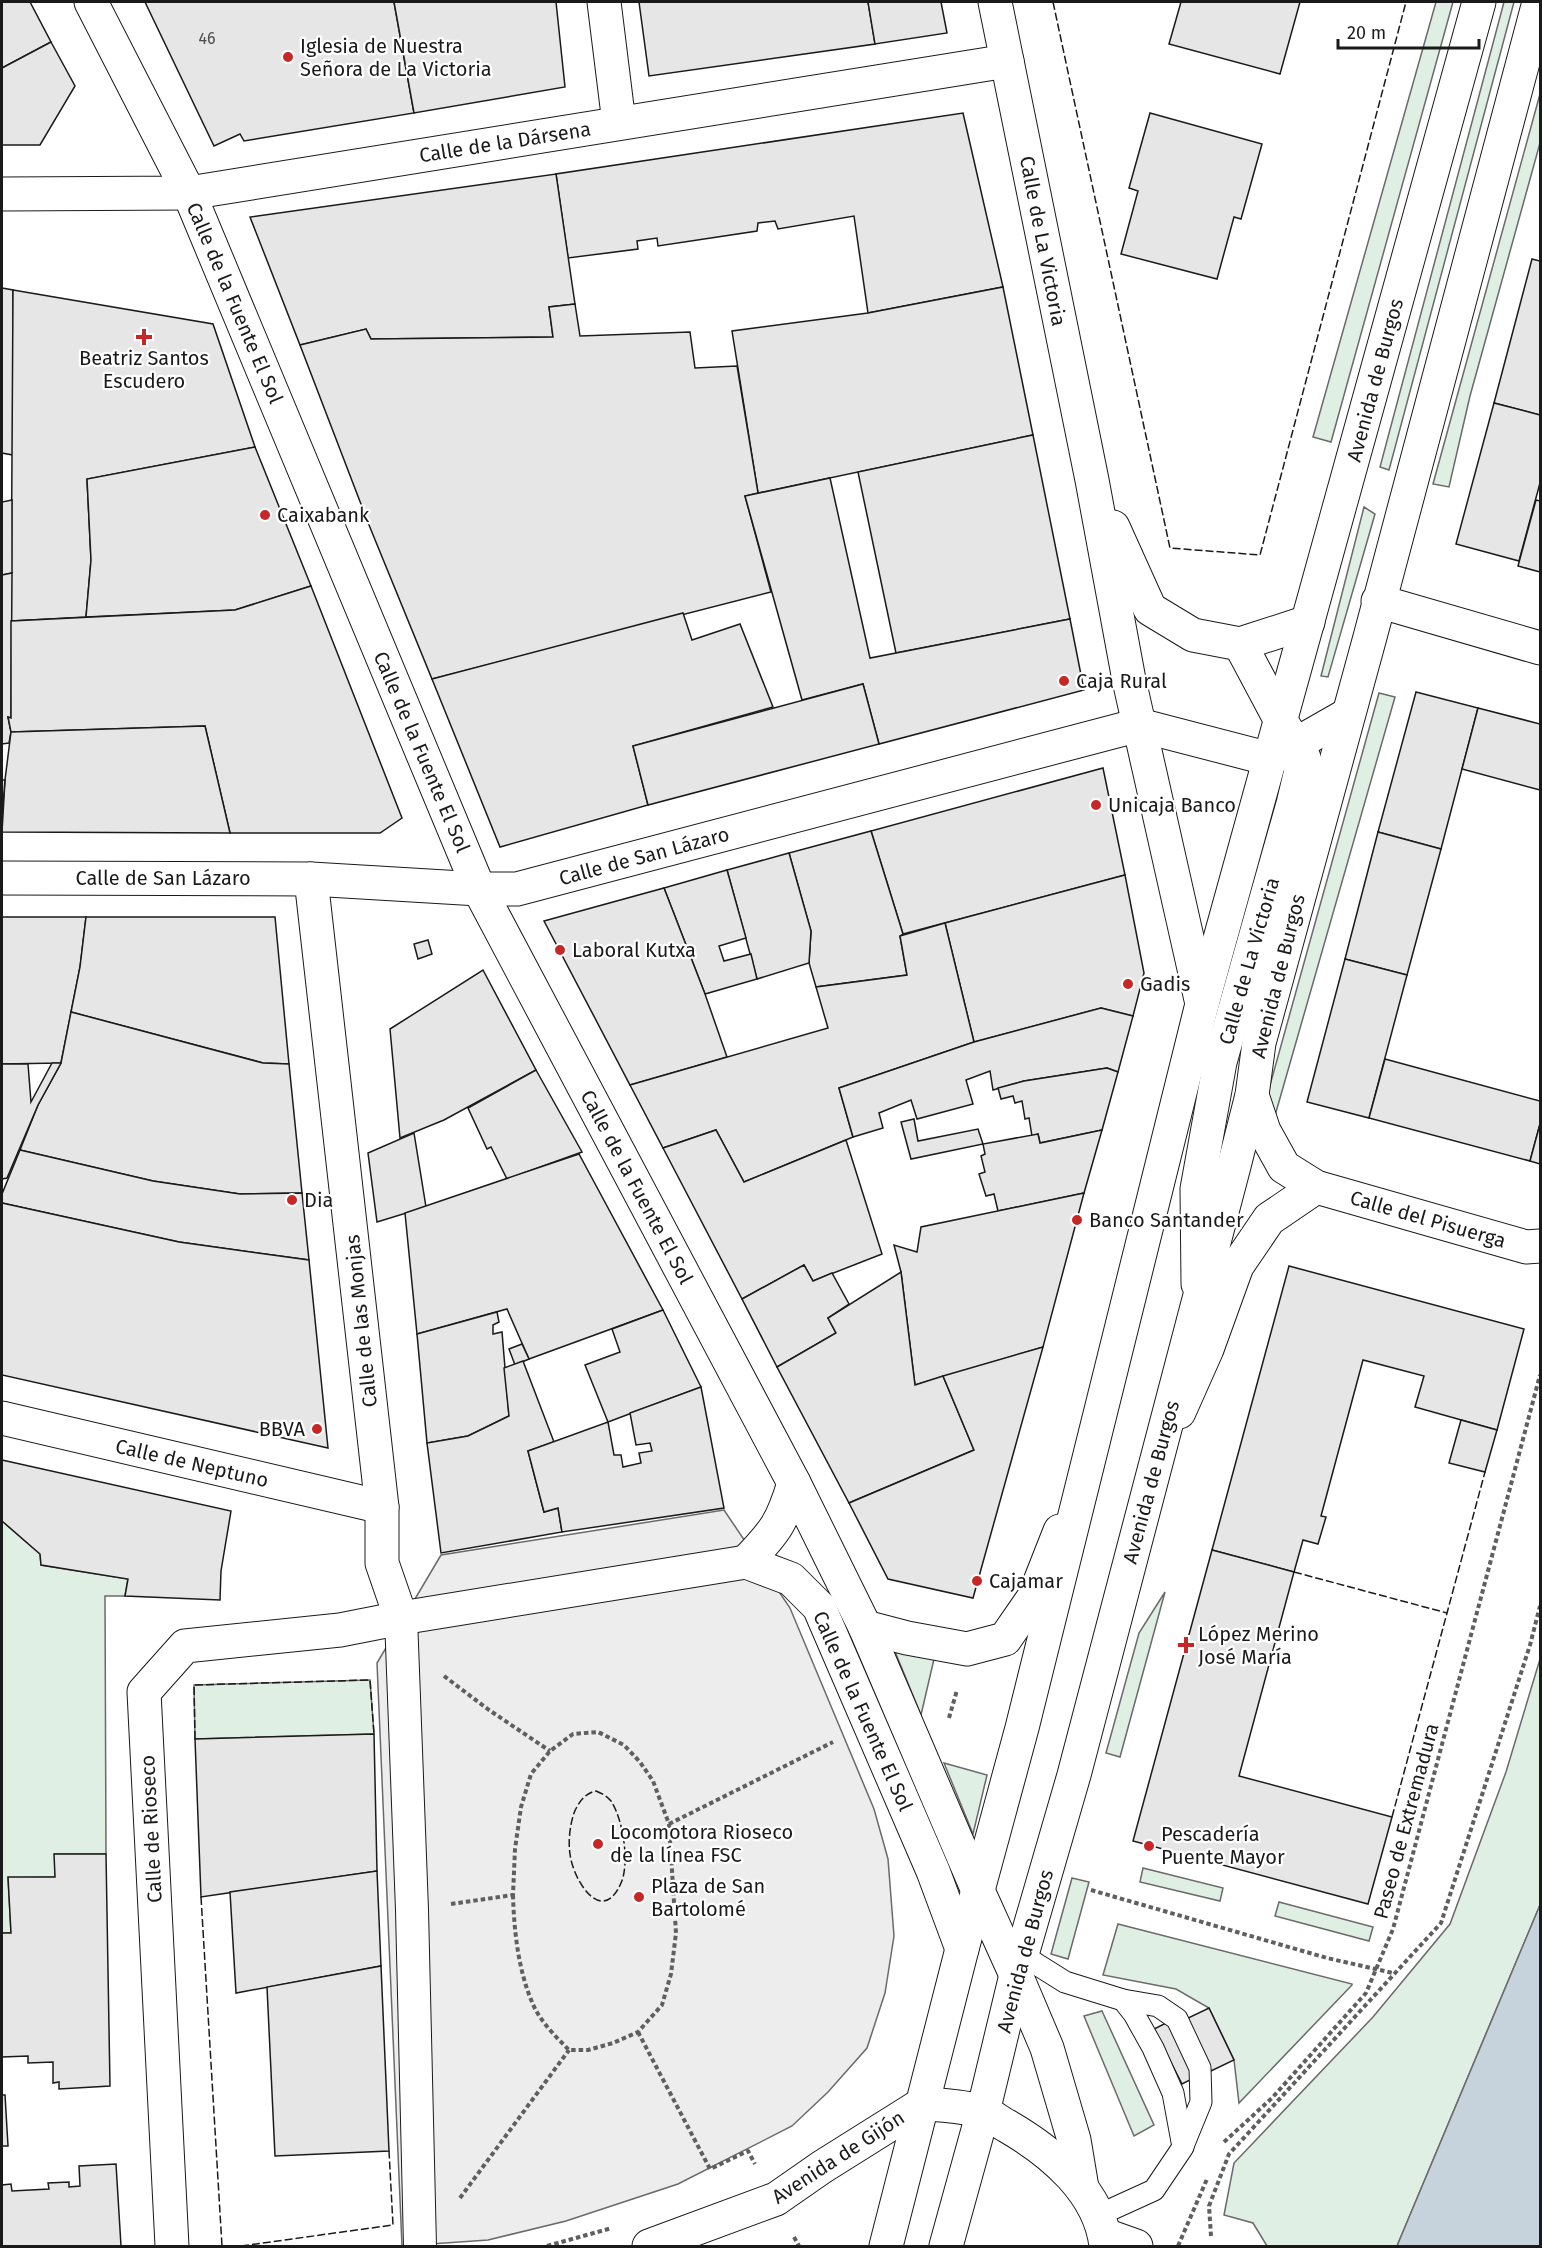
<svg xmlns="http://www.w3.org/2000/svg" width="1542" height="2248" viewBox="0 0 1542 2248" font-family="'Fira Sans',sans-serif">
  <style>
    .green { fill: #e0efe3; stroke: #6a6a6a; stroke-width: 1.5 }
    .parking { fill: #ededed; stroke: #6a6a6a; stroke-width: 1.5 }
    .water { fill: #c6d2dc; stroke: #6a6a6a; stroke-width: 1.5 }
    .building { fill: #e6e6e6; stroke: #1a1a1a; stroke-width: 1.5 }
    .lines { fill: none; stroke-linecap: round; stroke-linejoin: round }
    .service-casing { stroke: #1a1a1a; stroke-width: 23 }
    .pedestrian-casing { stroke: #1a1a1a; stroke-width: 34 }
    .minor-casing { stroke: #1a1a1a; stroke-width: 35 }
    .tertiary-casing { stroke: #1a1a1a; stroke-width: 35 }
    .secondary-casing { stroke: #1a1a1a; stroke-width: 35 }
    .trunk-casing { stroke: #1a1a1a; stroke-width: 35 }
    .path { stroke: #5f5f5f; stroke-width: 4; stroke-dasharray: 4.5 3; stroke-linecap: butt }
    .service { stroke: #fff; stroke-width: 21 }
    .pedestrian { stroke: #fff; stroke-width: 32 }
    .minor { stroke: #fff; stroke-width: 33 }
    .tertiary { stroke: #fff; stroke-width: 33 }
    .secondary { stroke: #fff; stroke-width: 33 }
    .trunk { stroke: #fff; stroke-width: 33 }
    .fence { stroke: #1a1a1a; stroke-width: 1.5; stroke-dasharray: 8 3; stroke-linecap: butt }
    .poi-dot { fill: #c62828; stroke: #fff; stroke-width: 2 }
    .labels { text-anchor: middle; stroke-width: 4.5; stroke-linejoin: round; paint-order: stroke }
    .number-label { font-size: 16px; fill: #4d4d4d }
    .poi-label { font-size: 20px; fill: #1a1a1a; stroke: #fff; text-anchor: start }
    .street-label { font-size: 20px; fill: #1a1a1a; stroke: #fff }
  </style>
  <rect width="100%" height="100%" fill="#fff"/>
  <g class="green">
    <path d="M1436 2H1453L1331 442 1313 437Z"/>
    <path d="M1504 2H1514L1389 470 1380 467Z"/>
    <path d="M1540 94V143L1470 396 1449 487 1433 484Z"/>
    <path d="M1364 507 1375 514 1328 677 1321 676Z"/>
    <path d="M1379 693 1395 697 1274 1119 1267 1096Z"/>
    <path d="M2 1521 40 1554 41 1565 128 1579 125 1596H105L106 1854H55V1877L8 1878 11 1933H2Z"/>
    <path d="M1165 1592 1120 1757 1106 1753 1139 1633Z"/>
    <path d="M894 1649 934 1659 921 1715Z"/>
    <path d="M1540 1659V1905L1397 2246H1267L1253 2223 1224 2215 1234 2163 1373 2017 1450 1924 1506 1772Z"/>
    <path d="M370 1680 374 1734 195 1739 194 1685Z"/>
    <path d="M944 1763 987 1775 973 1834Z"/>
    <path d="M1143 1868 1223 1888 1220 1901 1140 1882Z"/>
    <path d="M1072 1878 1089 1882 1068 1959 1051 1954Z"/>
    <path d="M1279 1902 1373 1927 1369 1941 1275 1916Z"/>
    <path d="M1118 1924 1352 1984V1985L1239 2103 1234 2060 1209 2008 1176 1989 1103 1975Z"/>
    <path d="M1102 2011 1154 2125 1134 2136 1084 2016Z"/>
  </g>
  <path class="parking" d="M724 1510 790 1608 874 1809 888 1859 894 1936 885 1993 867 2048 828 2092 792 2126 678 2184 566 2221 488 2240 402 2246 377 1663 441 1555Z"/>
  <path class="water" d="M1540 1905V2246H1397Z"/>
  <g class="building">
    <path d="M2 2H30L51 42 2 68Z"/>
    <path d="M145 2H394L414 113 244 141 240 134 214 146Z"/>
    <path d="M394 2H556L565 87 414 113Z"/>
    <path d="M639 2H868L875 44 649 76Z"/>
    <path d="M868 2H941L947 33 875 44Z"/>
    <path d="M1181 2H1300L1280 74 1169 44Z"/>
    <path d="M51 42 75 86 40 145H2V68Z"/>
    <path d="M963 113 1003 287 868 313 854 216 778 229 775 221 758 223 757 231 658 246 657 238 637 241 638 249 568 258 556 174Z"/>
    <path d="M1150 113 1262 144 1241 219 1234 217 1217 279 1121 254 1138 191 1129 188Z"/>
    <path d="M556 174 575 304 549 307 553 337 371 339 366 329 300 345 250 217Z"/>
    <path d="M1532 259 1540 261V415L1494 403Z"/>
    <path d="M1003 287 1033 435 758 493 732 331 868 313Z"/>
    <path d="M2 288 13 290V455L2 453Z"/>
    <path d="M13 290 213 324 255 447 87 479 91 560 86 617 11 621Z"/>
    <path d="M575 304 580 336 690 332 695 368 737 366 758 493 745 496 771 592 432 679 369 525 300 345 366 329 371 339 553 337 549 307Z"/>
    <path d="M1494 403 1540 415V483L1519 561 1456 544Z"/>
    <path d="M1033 435 1070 619 896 653 858 472Z"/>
    <path d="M255 447 311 586 235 610 86 617 91 560 87 479Z"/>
    <path d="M830 478 870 658 1070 619 1084 690 879 744 863 684 802 700 745 496Z"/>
    <path d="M12 500V573L2 575V502Z"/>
    <path d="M1536 500 1540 501V572L1518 566Z"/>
    <path d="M12 573 11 718 8 717 11 732 9 743 2 744V575Z"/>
    <path d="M311 586 402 818 380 833H230L205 726 11 732 8 717 11 718V621L235 610Z"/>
    <path d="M683 613 692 640 740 624 773 707 633 746 648 805 500 847 432 679Z"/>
    <path d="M863 684 879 744 648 805 633 746Z"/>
    <path d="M1416 692 1478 708 1441 849 1378 832Z"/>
    <path d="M1478 708 1540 724V790L1462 769Z"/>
    <path d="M205 726 230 833 2 832 5 780 11 732Z"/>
    <path d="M1103 768 1125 875 903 934 871 831Z"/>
    <path d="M2 780H5L2 816Z"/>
    <path d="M871 831 903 934 900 936 907 975 816 987 809 963 811 931 789 853Z"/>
    <path d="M1378 832 1441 849 1407 975 1345 959Z"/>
    <path d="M789 853 811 931 809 963 757 979 727 870Z"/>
    <path d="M727 870 746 938 719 946 724 961 751 954 757 979 705 994 664 888Z"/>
    <path d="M1125 875 1144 973 1133 1016 1101 1008 974 1042 945 923Z"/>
    <path d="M664 888 705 994 727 1057 630 1085 544 921Z"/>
    <path d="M2 917H86L80 967 61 1063 2 1064Z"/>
    <path d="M86 917H275L289 1064 263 1063 71 1012 80 967Z"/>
    <path d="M945 923 974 1042 839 1088 853 1137 744 1182 716 1130 663 1148 630 1085 828 1028 816 987 907 975 900 936Z"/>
    <path d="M428 940 432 954 418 959 414 944Z"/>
    <path d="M1345 959 1407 975 1369 1118 1307 1102Z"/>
    <path d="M483 970 536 1070 444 1120 400 1138 390 1029Z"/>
    <path d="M1101 1008 1133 1016 1118 1072 1107 1068 1024 1081 993 1090 990 1071 966 1080 973 1104 917 1119 911 1100 879 1113 883 1128 853 1137 839 1088 974 1042Z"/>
    <path d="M71 1012 263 1063 289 1064 302 1193 240 1194 153 1181 20 1150 38 1105 61 1063Z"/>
    <path d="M1385 1059 1540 1101V1124L1530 1161 1369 1118Z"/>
    <path d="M52 1063H61L38 1105 7 1178 2 1179V1064H28L31 1102Z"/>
    <path d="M1107 1068 1118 1072 1102 1130 1040 1143 1038 1134 1032 1136 1029 1118 1025 1119 1022 1101 1015 1103 1013 1096 1001 1099 998 1088 1024 1081Z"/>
    <path d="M536 1070 582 1152 507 1179 491 1147 487 1149 468 1108Z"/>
    <path d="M914 1119 918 1141 978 1129 983 1144 911 1159 901 1122Z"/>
    <path d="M1540 1124V1164L1530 1161Z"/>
    <path d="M716 1130 744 1182 846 1140 882 1254 813 1281 804 1265 742 1299 663 1148Z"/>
    <path d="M1102 1130 1084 1193 998 1211 994 1194 986 1196 979 1174 985 1172 981 1156 985 1154 983 1144 1038 1134 1040 1143Z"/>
    <path d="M414 1133 426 1207 377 1222 368 1153Z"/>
    <path d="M20 1150 153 1181 240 1194 302 1193 309 1260 179 1242 2 1203V1194Z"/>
    <path d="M579 1154 663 1310 529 1359 507 1309 417 1334 405 1213Z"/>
    <path d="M1084 1193 1043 1347 915 1385 901 1272 894 1245 917 1252 921 1227Z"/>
    <path d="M2 1203 179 1242 309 1260 328 1448 2 1375Z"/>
    <path d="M804 1265 813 1281 832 1273 849 1304 828 1318 836 1333 777 1367 742 1299Z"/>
    <path d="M1289 1266 1524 1329 1497 1430 1415 1407 1424 1376 1363 1360 1321 1516 1326 1517 1318 1544 1303 1540 1294 1572 1212 1550Z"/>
    <path d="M901 1272 915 1385 943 1376 974 1450 849 1503 777 1367 836 1333 828 1318Z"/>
    <path d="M663 1310 701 1387 608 1422 585 1365 620 1352 612 1329Z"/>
    <path d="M497 1312 499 1322 493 1325V1334L502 1332 509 1416 468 1436 427 1443 417 1334Z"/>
    <path d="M522 1344 529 1359 515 1365 509 1349Z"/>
    <path d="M1043 1347 973 1598 888 1579 849 1503 974 1450 943 1376Z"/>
    <path d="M523 1361 554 1442 528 1451 544 1512 558 1508 562 1532 441 1553 427 1443 468 1436 509 1416 504 1368Z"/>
    <path d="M701 1387 724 1508 562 1532 558 1508 544 1512 528 1451 608 1422 614 1455H621L623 1467 641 1463 639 1453 652 1451 650 1443 636 1445 630 1413Z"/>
    <path d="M1461 1420 1497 1430 1485 1472 1449 1463Z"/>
    <path d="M2 1460 231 1511 221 1571 220 1600 125 1596 128 1579 41 1565 40 1554 2 1521Z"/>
    <path d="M1212 1550 1294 1572 1239 1776 1392 1817 1368 1904 1133 1841Z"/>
    <path d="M374 1734 377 1871 201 1897 195 1739Z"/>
    <path d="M54 1854H106L110 2086 59 2089V2082L53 2083V2062L28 2063V2056L2 2057V2062V1933H11L8 1877H55Z"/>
    <path d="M377 1871 381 1966 236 1993 230 1892Z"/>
    <path d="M381 1966 389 2151 275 2156 267 1987Z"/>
    <path d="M1209 2008 1234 2060 1211 2071 1186 2019Z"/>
    <path d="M1168 2022 1196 2077 1182 2084 1154 2029Z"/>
    <path d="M2 2095H5L8 2146H2Z"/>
    <path d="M116 2164 121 2246H2V2185L11 2184 12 2191 49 2189 48 2183 69 2182V2187L80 2186 79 2166Z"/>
  </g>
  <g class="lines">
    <defs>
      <g id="service">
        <path d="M1022 1955 1065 1982 1123 2000 1134 2014 1153 2048 1173 2093 1183 2147 1154 2190 1099 2215"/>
        <path d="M1123 2000 1158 2006 1177 2019 1200 2068 1201 2102 1183 2146"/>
      </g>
      <path id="pedestrian" d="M401 1618 412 1910 420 2246"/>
      <g id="minor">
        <path d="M604 2 619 123"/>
        <path d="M2 194 189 193 1007 61"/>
        <path d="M1378 601 1540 648"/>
        <path d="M2 878 311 879 479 889H517L1139 725 1270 759 1347 715"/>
        <path d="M311 879 382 1507V1563L401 1618"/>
        <path d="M2 1418 382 1507"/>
        <path d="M746 1562 791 1579 819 1607 933 1871 962 1949"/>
        <path d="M746 1562C775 1532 782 1523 794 1483"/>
        <path d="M865 1627 907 1638 967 1649 1005 1639 1034 1597 1060 1531"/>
        <path d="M172 2246 144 1692 185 1646 340 1630 401 1618 746 1562"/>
      </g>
      <g id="tertiary">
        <path d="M91 2 189 193 479 889 794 1483 865 1627 979 1893 1016 1975"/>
        <path d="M995 2 1092 480 1129 680 1202 1004"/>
        <path d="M1113 527 1150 609 1193 635 1240 644 1308 622"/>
        <path d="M1252 1095 1264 1131 1284 1167 1316 1187 1526 1247 1540 1246"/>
        <path d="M1198 1284 1197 1189 1220 1062 1293 804 1304 758 1281 721 1240 644"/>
        <path d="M1179 1412 1207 1349 1237 1266 1269 1219 1316 1187"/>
      </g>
      <path id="secondary" d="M1105 2235 1136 2246"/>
      <g id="trunk">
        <path d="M1016 1975 1047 2048 1074 2140 1082 2188"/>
        <path d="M924 2103C942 2106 965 2106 983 2112 991 2115 999 2122 1007 2126 1052 2152 1100 2192 1106 2246"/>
        <path d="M649 2246 776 2199 822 2167 924 2103"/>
        <path d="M886 2246 962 1949 1022 1728 1202 1004 1479 2"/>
        <path d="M946 2246 983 2112 1016 1975 1074 1775 1234 1166 1252 1095 1259 1043 1370 637 1539 2"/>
      </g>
    </defs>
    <use href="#service" class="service-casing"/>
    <use href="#pedestrian" class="pedestrian-casing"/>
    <use href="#minor" class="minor-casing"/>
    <use href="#tertiary" class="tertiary-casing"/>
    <use href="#secondary" class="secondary-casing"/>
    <use href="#trunk" class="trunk-casing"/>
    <g class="path">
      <path d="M444 1676 489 1710 550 1751"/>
      <path d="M949 1718 957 1690"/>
      <path d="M669 1824 833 1742"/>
      <path d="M1091 1890 1327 1958 1393 1973"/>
      <path d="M451 1904 513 1895 515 1849 521 1807 531 1774 550 1751 573 1734 598 1732 624 1745 640 1762 653 1781 669 1824 676 1933 671 1974 662 2005 638 2032 613 2043 588 2050H569C555 2036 539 2020 532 2002 518 1969 514 1930 513 1895"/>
      <path d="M638 2032 710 2169 748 2151 755 2164"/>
      <path d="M1224 2142 1272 2098 1366 1993 1393 1929 1540 1375"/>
      <path d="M460 2198 569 2050"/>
      <path d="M1211 2236 1209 2206 1229 2154 1441 1923 1530 1645 1540 1606"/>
      <path d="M794 2237 799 2246"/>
      <path d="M547 2246 612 2228"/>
      <path d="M1178 2246 1207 2179"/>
    </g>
    <use href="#service" class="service"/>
    <use href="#pedestrian" class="pedestrian"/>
    <use href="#minor" class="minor"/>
    <use href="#tertiary" class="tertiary"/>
    <use href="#secondary" class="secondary"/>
    <use href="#trunk" class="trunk"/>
    <g class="fence">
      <path d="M1053 2 1170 548 1260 555 1406 2"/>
      <path d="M1294 1572 1447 1613"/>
      <path d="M195 1739 194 1685 370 1680 374 1734"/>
      <path d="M596 1791C601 1793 607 1796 611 1801 623 1819 630 1863 621 1883 602 1927 573 1880 570 1854 568 1841 570 1825 574 1813 578 1803 585 1793 596 1791Z"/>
      <path d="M1392 1817 1485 1472"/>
      <path d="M201 1897 222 2246"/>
      <path d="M241 2246 393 2225 389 2151"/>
    </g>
  </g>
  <g class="poi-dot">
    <circle cx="288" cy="57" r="6"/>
    <path d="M141 328h6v6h6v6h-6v6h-6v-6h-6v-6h6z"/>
    <circle cx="265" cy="515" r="6"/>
    <circle cx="1064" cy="681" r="6"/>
    <circle cx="1096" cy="805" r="6"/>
    <circle cx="560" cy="950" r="6"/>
    <circle cx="1128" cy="984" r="6"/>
    <circle cx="292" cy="1200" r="6"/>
    <circle cx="1077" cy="1220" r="6"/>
    <circle cx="317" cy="1429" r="6"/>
    <circle cx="977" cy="1581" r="6"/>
    <path d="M1183 1636h6v6h6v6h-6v6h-6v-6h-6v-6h6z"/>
    <circle cx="598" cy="1844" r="6"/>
    <circle cx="1149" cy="1846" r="6"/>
    <circle cx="639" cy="1897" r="6"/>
  </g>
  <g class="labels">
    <g class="number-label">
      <text x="207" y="44">46</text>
    </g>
    <g class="poi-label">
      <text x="300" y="53">Iglesia de Nuestra<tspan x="300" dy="23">Señora de La Victoria</tspan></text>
      <text x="144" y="365" text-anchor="middle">Beatriz Santos<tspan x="144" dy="23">Escudero</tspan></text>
      <text x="277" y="522">Caixabank</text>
      <text x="1076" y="688">Caja Rural</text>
      <text x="1108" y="812">Unicaja Banco</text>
      <text x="572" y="957">Laboral Kutxa</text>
      <text x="1140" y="991">Gadis</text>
      <text x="304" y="1207">Dia</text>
      <text x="1089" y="1227">Banco Santander</text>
      <text x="305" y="1436" text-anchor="end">BBVA</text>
      <text x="989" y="1588">Cajamar</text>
      <text x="1198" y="1641">López Merino<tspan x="1198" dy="23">José María</tspan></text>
      <text x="610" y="1839">Locomotora Rioseco<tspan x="610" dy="23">de la línea FSC</tspan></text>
      <text x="1161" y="1841">Pescadería<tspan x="1161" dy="23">Puente Mayor</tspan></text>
      <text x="651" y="1893">Plaza de San<tspan x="651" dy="23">Bartolomé</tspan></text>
    </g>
    <g class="street-label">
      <text transform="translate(505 142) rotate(-9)" y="7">Calle de la Dársena</text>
      <text transform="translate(1043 241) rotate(79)" y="7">Calle de La Victoria</text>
      <text transform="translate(235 303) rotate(67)" y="7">Calle de la Fuente El Sol</text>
      <text transform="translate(1375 380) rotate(-75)" y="7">Avenida de Burgos</text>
      <text transform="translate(422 752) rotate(67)" y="7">Calle de la Fuente El Sol</text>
      <text transform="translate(644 856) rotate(-15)" y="7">Calle de San Lázaro</text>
      <text x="163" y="885">Calle de San Lázaro</text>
      <text transform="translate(1249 961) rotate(-74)" y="7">Calle de La Victoria</text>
      <text transform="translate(1278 976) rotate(-76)" y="7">Avenida de Burgos</text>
      <text transform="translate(637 1187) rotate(62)" y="7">Calle de la Fuente El Sol</text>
      <text transform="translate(1428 1219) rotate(16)" y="7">Calle del Pisuerga</text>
      <text transform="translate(361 1321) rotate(-96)" y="7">Calle de las Monjas</text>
      <text transform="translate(192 1463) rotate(13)" y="7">Calle de Neptuno</text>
      <text transform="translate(1151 1482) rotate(-75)" y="7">Avenida de Burgos</text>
      <text transform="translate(863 1711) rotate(66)" y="7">Calle de la Fuente El Sol</text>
      <text transform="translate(1406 1821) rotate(-75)" y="7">Paseo de Extremadura</text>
      <text transform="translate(151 1829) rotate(-93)" y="7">Calle de Rioseco</text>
      <text transform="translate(1025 1951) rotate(-75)" y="7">Avenida de Burgos</text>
      <text transform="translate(838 2157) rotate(-33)" y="7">Avenida de Gijón</text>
    </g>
  </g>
  <rect width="1542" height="2248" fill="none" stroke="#1a1a1a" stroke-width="6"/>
  <path d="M1338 39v9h141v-9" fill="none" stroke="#1a1a1a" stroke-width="3"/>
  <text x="1347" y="39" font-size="18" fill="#1a1a1a" stroke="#ffffff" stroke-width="4.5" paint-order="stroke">20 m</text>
</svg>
